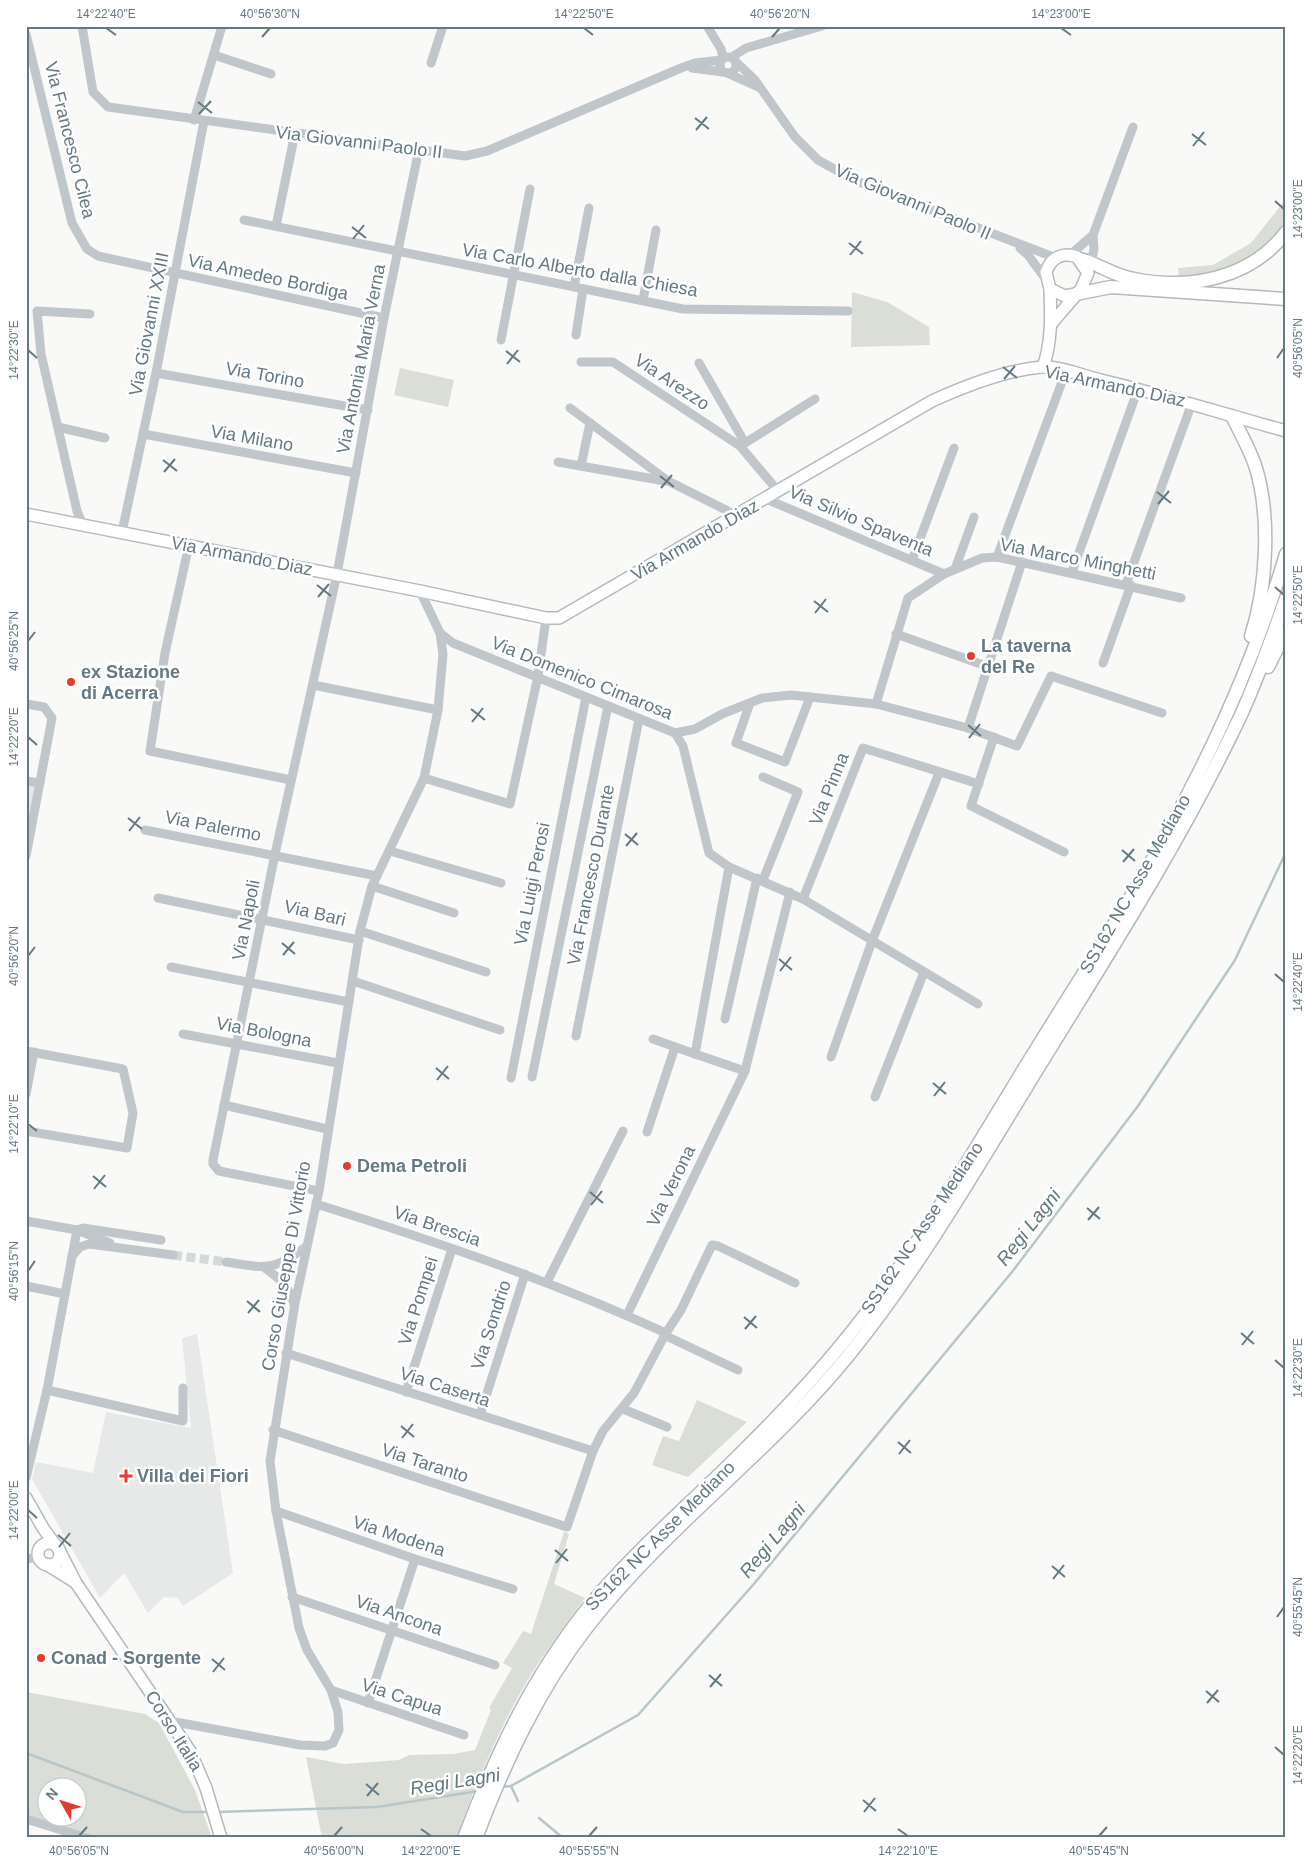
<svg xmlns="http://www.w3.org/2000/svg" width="1312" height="1864" viewBox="0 0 1312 1864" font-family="Arial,sans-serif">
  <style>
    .built { fill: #e7e9e8 }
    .green { fill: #daded6; fill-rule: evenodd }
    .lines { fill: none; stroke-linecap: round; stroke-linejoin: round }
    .stream { stroke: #b7c6c8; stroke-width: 2.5 }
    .minor-tunnel { stroke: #d4d9da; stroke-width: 9; stroke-dasharray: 9 4.5; stroke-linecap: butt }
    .major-casing { stroke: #b4babd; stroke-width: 14 }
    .highway-casing { stroke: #b3b9bc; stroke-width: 15 }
    .minor { stroke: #c0c6c9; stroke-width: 9 }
    .major { stroke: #fff; stroke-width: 11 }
    .highway { stroke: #fff; stroke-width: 12 }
    .ticks { fill: none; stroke: #647982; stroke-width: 2 }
    .poi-dot { fill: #e53d2c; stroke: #fff; stroke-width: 2 }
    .labels { text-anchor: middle; stroke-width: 5; stroke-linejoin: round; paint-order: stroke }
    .street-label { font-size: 18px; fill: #647982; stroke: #fff }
    .poi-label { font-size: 18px; font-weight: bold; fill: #647982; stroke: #fff; text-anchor: start }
    .water-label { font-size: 19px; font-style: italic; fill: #5f787c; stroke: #fff }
    .neatline { fill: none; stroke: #647982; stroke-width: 2 }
    .ticks-label { font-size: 12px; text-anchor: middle; fill: #647982 }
  </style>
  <rect width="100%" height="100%" fill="#f9f9f7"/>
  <g class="built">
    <path d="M26 781 40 783 26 856Z"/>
    <path d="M197 1334 233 1573 183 1606 178 1598 164 1597 148 1613 124 1573 100 1598 32 1479 36 1462 93 1473 106 1412 191 1428 182 1338Z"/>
  </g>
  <g class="green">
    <path d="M1286 199V225L1261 252 1231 270 1179 278 1178 268 1213 265 1251 243Z"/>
    <path d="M852 292 887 302 929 327 930 345 851 347Z"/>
    <path d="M400 368 454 380 448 407 394 395Z"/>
    <path d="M697 1400 747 1422 688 1477 652 1465 663 1436 679 1441Z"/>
    <path d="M564 1532 569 1534 554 1584 585 1598C563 1628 540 1658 522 1690 495 1737 475 1787 456 1838H322L306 1757 344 1764 399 1760 409 1755 454 1754 475 1750 491 1710 489 1708 512 1668 503 1663 523 1631 531 1634Z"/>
    <path d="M26 1692 145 1714 159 1723 195 1790 212 1838H91L26 1817ZM48 1786H78V1816H48Z"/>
  </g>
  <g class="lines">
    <g class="stream">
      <path d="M26 1753 183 1812H209"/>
      <path d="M511 1786 518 1801"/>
      <path d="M501 1787 511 1786 638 1715 753 1585 1012 1272 1138 1106 1235 960 1286 852"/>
      <path d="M217 1812 377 1807 478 1791"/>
      <path d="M539 1818 563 1838"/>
    </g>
    <path class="minor-tunnel" d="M173 1255 226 1262"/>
    <defs>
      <g id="major">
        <path d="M1052 323 1081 289 1088 273 1077 257C1063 252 1051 257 1046 272L1050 289 1065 296 1076 294"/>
        <path d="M1043 367C1052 342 1051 315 1050 289"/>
        <path d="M26 514 420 591 546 618H559L932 401C965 386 1005 370 1042 367 1060 366 1083 376 1101 380 1164 395 1224 414 1286 431"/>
        <path d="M26 1498 43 1528 56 1546"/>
        <circle cx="49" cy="1554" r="11"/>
        <path d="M58 1548 76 1583 190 1751 206 1788 221 1838"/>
        <path d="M46 1564 75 1582"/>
      </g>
      <g id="highway">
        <path d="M1080 259C1099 264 1114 276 1134 279 1189 290 1251 279 1286 232"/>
        <path d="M1076 294 1111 287 1286 299"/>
        <path d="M1232 416C1240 432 1249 448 1255 465 1271 514 1267 587 1251 636"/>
        <path d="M1268 667 1286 631"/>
        <path d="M464 1838C498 1748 539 1663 603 1590 644 1543 691 1503 735 1459 776 1419 815 1378 850 1334 919 1248 974 1150 1032 1056 1086 968 1144 882 1190 790 1229 715 1262 635 1286 554"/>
        <path d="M476 1838C505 1762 538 1690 588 1626 665 1527 769 1453 848 1356 921 1266 978 1166 1038 1068 1109 953 1182 839 1240 717 1258 678 1272 638 1286 598"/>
      </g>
    </defs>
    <use href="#major" class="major-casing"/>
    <use href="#highway" class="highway-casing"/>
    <g class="minor">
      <path d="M82 26 93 92 108 107 465 156 487 151 681 68 695 63 721 60"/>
      <path d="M707 26 721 49 723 58"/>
      <path d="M26 34 72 223 87 249 98 256 384 318"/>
      <path d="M214 55 271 74"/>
      <circle cx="728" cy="65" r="8"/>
      <path d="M732 57 746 48 822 26"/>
      <path d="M735 61 755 80 795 137 818 160 854 180 1056 258"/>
      <path d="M431 63 443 26"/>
      <path d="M692 68 723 72"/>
      <path d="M727 73 758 87"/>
      <path d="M194 120 222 26"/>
      <path d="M244 220 683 309 848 311"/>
      <path d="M276 226 295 133"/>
      <path d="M1020 248 1028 255 1045 278"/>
      <path d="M1070 255 1093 235 1133 127"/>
      <path d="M1090 267 1094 249 1093 235"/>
      <path d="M574 287 589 208"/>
      <path d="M643 300 656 230"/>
      <path d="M576 335 583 289"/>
      <path d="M501 340 530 189"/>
      <path d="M581 362H613L740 446 778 491"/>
      <path d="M699 363 745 443"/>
      <path d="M156 373 368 410"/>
      <path d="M570 408 668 481 736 515"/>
      <path d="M58 427 105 438"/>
      <path d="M143 434 356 473"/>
      <path d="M742 445 815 399"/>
      <path d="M558 462 665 481"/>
      <path d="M581 466 590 423"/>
      <path d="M766 499 944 574"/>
      <path d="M83 525 77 511 41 354 37 311 90 314"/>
      <path d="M122 532 156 373 204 121"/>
      <path d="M189 545 165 653 150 751 291 780"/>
      <path d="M997 557 1066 371"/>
      <path d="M912 560 954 448"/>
      <path d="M955 569 974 517"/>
      <path d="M1072 572 1138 389"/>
      <path d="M1126 584 1192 403"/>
      <path d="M420 591 440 633 453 643 675 733 683 746 709 853 729 867 803 899 978 1004"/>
      <path d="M896 634 989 667"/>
      <path d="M1103 663 1131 585"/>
      <path d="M313 685 438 710"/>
      <path d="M750 703 736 743 785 762 810 697"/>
      <path d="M26 704 44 707 52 718 26 856"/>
      <path d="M876 704 908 598 944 574 982 558 997 557 1181 598"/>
      <path d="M968 728 1022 562"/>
      <path d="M675 733 695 729 722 714 762 698 791 695 876 704 968 728 1017 746 1051 676 1162 713"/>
      <path d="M994 737 971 806 1064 852"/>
      <path d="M424 778 510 804 538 676 546 618"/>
      <path d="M26 781 40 783"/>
      <path d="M145 830 377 876"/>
      <path d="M390 851 501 883"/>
      <path d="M763 880 798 792 763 777"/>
      <path d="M372 886 454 913"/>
      <path d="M158 898 359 940"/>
      <path d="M803 899 863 748 979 784"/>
      <path d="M360 931 486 972"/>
      <path d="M171 967 349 1002"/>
      <path d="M353 981 500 1030"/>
      <path d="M725 1019 757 878"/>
      <path d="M183 1034 338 1063"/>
      <path d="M576 1036 639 719"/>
      <path d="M653 1039 695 1054"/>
      <path d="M26 1051 123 1069 133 1113 127 1148 26 1131"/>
      <path d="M831 1057 872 941 939 773"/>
      <path d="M745 1071 790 892"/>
      <path d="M532 1077 608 706"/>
      <path d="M511 1078 586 697"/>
      <path d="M26 1094 34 1052"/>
      <path d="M875 1097 924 972"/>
      <path d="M224 1105 327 1129"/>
      <path d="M647 1132 675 1047"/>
      <path d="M319 1191 219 1171 213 1164V1160L275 854 337 574 384 318 419 149"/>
      <path d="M316 1204C435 1241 552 1281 666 1333"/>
      <path d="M26 1221 77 1230 110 1243"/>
      <path d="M72 1256 80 1247 89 1244 173 1255"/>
      <path d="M226 1262C266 1268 273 1272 307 1246"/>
      <path d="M265 1268C279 1278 289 1286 294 1304"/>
      <path d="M547 1282 623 1131"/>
      <path d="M26 1286 65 1294"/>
      <path d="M627 1315 745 1071 695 1054 729 867"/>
      <path d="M664 1335 738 1370"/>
      <path d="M286 1353 593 1451"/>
      <path d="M47 1390 183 1421V1388"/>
      <path d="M406 1392 452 1249"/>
      <path d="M623 1409 667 1427"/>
      <path d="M480 1415 525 1274"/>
      <path d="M273 1430 567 1527 593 1451 603 1431 634 1393 666 1333 681 1310 712 1245 718 1246 795 1283"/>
      <path d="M26 1478 47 1390 77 1230 83 1228 161 1240"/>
      <path d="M276 1511 415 1559 513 1589"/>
      <path d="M26 1559 38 1557"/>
      <path d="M292 1597 495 1665"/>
      <path d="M331 1690 464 1735"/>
      <path d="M368 1703 415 1559"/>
      <path d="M170 1721 300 1745 325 1746 333 1743 339 1730 338 1712 331 1690 307 1650 299 1628 276 1511 270 1461 295 1303 319 1191 360 931 372 886 424 778 438 710 443 654 440 633"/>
      <path d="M26 1819 87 1838"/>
    </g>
    <use href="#major" class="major"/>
    <use href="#highway" class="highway"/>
  </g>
  <path class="ticks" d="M106 28 116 35M584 28 593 35M1061 28 1071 35M262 37 270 28M772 37 780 28M198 102 212 113M199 114 211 101M695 118 709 129M696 130 707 117M1192 134 1206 145M1193 146 1204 132M1275 201 1284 209M352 227 366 238M353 239 364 225M849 243 863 254M850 255 861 241M28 350 37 358M506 351 520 362M1277 358 1284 348M507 364 518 350M1003 367 1017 378M1004 379 1015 366M163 460 177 471M164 472 175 459M660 476 674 487M661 488 672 475M1157 492 1171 503M1158 504 1169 491M317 585 331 596M1275 587 1284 595M318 597 329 584M814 601 828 612M815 613 826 599M28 641 35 632M471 709 485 720M472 722 483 708M968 725 981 736M28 737 37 745M969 738 980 724M128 818 142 829M129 831 140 817M625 834 638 845M626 846 637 833M1122 850 1135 861M1123 862 1134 849M282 943 295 954M283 955 294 942M28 956 35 947M779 959 792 970M780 971 791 957M1275 974 1284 982M436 1068 449 1079M437 1080 448 1066M933 1083 946 1094M934 1096 945 1082M28 1124 37 1131M93 1176 106 1187M94 1189 105 1175M590 1192 603 1203M591 1205 602 1191M1087 1208 1100 1219M1088 1220 1099 1207M28 1271 35 1261M247 1301 260 1312M248 1313 259 1300M744 1317 757 1328M745 1329 756 1316M1241 1333 1254 1344M1242 1345 1253 1331M1275 1360 1284 1368M401 1426 414 1437M402 1438 413 1424M898 1442 911 1453M899 1454 910 1440M28 1510 37 1518M58 1535 71 1546M59 1547 70 1533M555 1550 568 1561M556 1563 567 1549M1052 1566 1065 1577M1053 1579 1064 1565M1277 1617 1284 1607M212 1659 225 1670M213 1672 224 1658M709 1675 722 1686M710 1687 721 1674M1206 1691 1219 1702M1207 1703 1218 1690M1275 1747 1284 1755M366 1784 379 1795M367 1796 378 1783M863 1800 876 1811M864 1812 875 1798M421 1829 431 1836M898 1829 908 1836M79 1836 87 1827M334 1836 342 1827M589 1836 597 1827M1099 1836 1107 1827"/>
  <g class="poi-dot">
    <circle cx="971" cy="656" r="5"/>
    <circle cx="71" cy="682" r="5"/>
    <circle cx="347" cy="1166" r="5"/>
    <path d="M123.5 1468.5h5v5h5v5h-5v5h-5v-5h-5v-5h5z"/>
    <circle cx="41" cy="1658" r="5"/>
  </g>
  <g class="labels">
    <g class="street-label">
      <text transform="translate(70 140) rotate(76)" y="6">Via Francesco Cilea</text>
      <text transform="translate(359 142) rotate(7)" y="6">Via Giovanni Paolo II</text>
      <text transform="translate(913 202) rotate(23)" y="6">Via Giovanni Paolo II</text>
      <text transform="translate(580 270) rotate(10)" y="6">Via Carlo Alberto dalla Chiesa</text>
      <text transform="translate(268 277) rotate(12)" y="6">Via Amedeo Bordiga</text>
      <text transform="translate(149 324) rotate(-79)" y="6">Via Giovanni XXIII</text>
      <text transform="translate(361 359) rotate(-79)" y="6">Via Antonia Maria Verna</text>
      <text transform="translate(265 375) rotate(10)" y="6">Via Torino</text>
      <text transform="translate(672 382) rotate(34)" y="6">Via Arezzo</text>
      <text transform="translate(1115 386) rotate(12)" y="6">Via Armando Diaz</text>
      <text transform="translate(252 438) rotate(10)" y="6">Via Milano</text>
      <text transform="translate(861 521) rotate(23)" y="6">Via Silvio Spaventa</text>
      <text transform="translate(695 540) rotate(-30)" y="6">Via Armando Diaz</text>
      <text transform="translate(242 556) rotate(11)" y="6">Via Armando Diaz</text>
      <text transform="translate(1078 559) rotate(11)" y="6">Via Marco Minghetti</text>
      <text transform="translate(582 678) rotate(22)" y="6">Via Domenico Cimarosa</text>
      <text transform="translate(829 789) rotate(-68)" y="6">Via Pinna</text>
      <text transform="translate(213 826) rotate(11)" y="6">Via Palermo</text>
      <text transform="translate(591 875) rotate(-79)" y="6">Via Francesco Durante</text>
      <text transform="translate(532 884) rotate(-79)" y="6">Via Luigi Perosi</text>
      <text transform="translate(1135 884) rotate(-60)" y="6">SS162 NC Asse Mediano</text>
      <text transform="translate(315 913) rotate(13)" y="6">Via Bari</text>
      <text transform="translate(246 920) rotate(-79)" y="6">Via Napoli</text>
      <text transform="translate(264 1032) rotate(11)" y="6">Via Bologna</text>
      <text transform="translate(671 1186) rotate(-64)" y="6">Via Verona</text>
      <text transform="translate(437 1226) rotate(19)" y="6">Via Brescia</text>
      <text transform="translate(922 1228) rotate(-56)" y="6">SS162 NC Asse Mediano</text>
      <text transform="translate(286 1266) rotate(-80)" y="6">Corso Giuseppe Di Vittorio</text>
      <text transform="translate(418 1301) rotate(-72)" y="6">Via Pompei</text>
      <text transform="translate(491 1325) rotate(-72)" y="6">Via Sondrio</text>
      <text transform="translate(445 1387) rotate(18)" y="6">Via Caserta</text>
      <text transform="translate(425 1463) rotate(18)" y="6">Via Taranto</text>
      <text transform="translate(399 1536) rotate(18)" y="6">Via Modena</text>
      <text transform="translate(660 1536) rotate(-45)" y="6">SS162 NC Asse Mediano</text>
      <text transform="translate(399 1615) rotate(19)" y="6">Via Ancona</text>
      <text transform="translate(402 1697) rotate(18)" y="6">Via Capua</text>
      <text transform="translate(174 1731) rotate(58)" y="6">Corso Italia</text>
    </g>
    <g class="poi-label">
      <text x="981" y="652">La taverna<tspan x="981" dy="21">del Re</tspan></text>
      <text x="81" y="678">ex Stazione<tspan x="81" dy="21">di Acerra</tspan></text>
      <text x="357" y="1172">Dema Petroli</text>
      <text x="137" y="1482">Villa dei Fiori</text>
      <text x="51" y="1664">Conad - Sorgente</text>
    </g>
    <g class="water-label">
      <text transform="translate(1028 1227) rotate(-52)" y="7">Regi Lagni</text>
      <text transform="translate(772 1540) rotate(-50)" y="7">Regi Lagni</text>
      <text transform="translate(455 1781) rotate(-9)" y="7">Regi Lagni</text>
    </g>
  </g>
  <rect width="1312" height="1864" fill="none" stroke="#ffffff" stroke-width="55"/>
  <g transform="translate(62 1802) rotate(309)"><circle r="24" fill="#ffffff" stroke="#c1c9cd"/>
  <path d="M0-4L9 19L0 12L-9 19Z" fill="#e53d2c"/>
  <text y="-8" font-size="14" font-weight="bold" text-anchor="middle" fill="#647982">N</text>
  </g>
  <rect x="28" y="28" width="1256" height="1808" class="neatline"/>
  <g class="ticks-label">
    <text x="106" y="18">14°22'40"E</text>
    <text x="270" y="18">40°56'30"N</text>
    <text x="584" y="18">14°22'50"E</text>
    <text x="780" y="18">40°56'20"N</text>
    <text x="1061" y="18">14°23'00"E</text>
    <text transform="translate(1298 209) rotate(-90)" y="4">14°23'00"E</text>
    <text transform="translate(1298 348) rotate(-90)" y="4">40°56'05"N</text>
    <text transform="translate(14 350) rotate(-90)" y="4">14°22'30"E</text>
    <text transform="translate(1298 595) rotate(-90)" y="4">14°22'50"E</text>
    <text transform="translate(14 641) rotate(-90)" y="4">40°56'25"N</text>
    <text transform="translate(14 737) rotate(-90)" y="4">14°22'20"E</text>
    <text transform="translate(14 956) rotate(-90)" y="4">40°56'20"N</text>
    <text transform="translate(1298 982) rotate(-90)" y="4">14°22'40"E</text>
    <text transform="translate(14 1124) rotate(-90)" y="4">14°22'10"E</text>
    <text transform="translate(14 1271) rotate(-90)" y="4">40°56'15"N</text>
    <text transform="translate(1298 1368) rotate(-90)" y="4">14°22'30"E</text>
    <text transform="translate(14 1510) rotate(-90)" y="4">14°22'00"E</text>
    <text transform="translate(1298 1607) rotate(-90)" y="4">40°55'45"N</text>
    <text transform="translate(1298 1755) rotate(-90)" y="4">14°22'20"E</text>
    <text x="79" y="1855">40°56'05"N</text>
    <text x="334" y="1855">40°56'00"N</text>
    <text x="431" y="1855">14°22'00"E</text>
    <text x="589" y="1855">40°55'55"N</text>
    <text x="908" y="1855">14°22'10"E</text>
    <text x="1099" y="1855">40°55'45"N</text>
  </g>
</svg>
